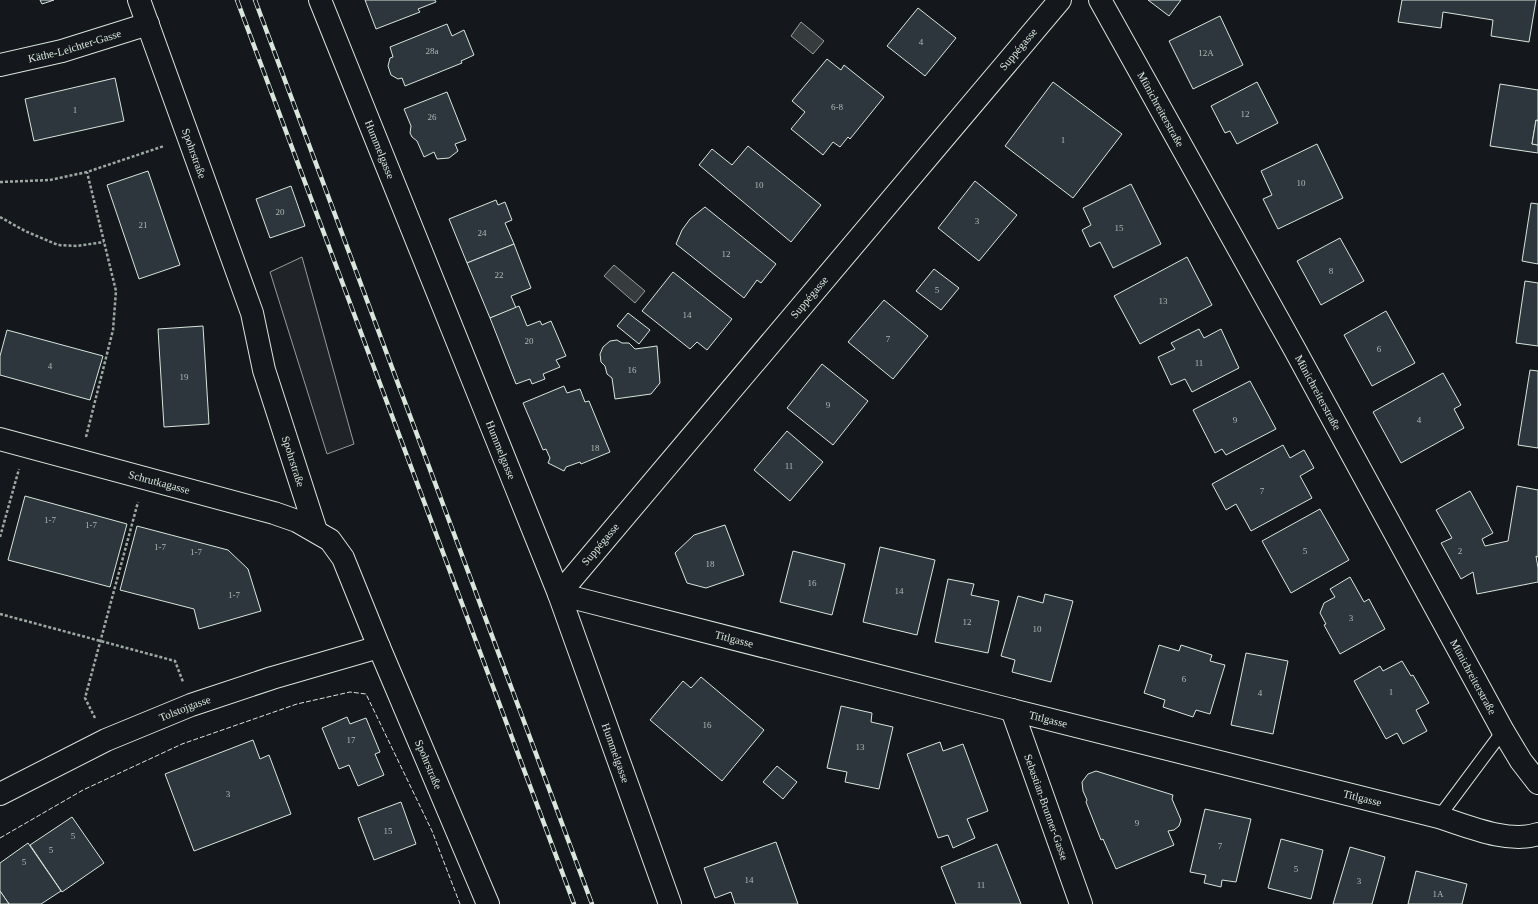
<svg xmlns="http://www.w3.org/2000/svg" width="1538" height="904" viewBox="0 0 1538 904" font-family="'Times New Roman',serif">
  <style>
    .green { fill: #202428; stroke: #939e99 }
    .water { fill: #363b3e; stroke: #939e99 }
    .building { fill: #2c363c; stroke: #d8e6dc }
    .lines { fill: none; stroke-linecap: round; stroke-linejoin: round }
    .service-casing { stroke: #d8e6dc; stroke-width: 14 }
    .minor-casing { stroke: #d8e6dc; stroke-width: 24 }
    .tertiary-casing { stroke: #d8e6dc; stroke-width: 24 }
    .path { stroke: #9da8a2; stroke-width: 2.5; stroke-dasharray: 3 2; stroke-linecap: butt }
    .service { stroke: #14181c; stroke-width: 12 }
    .minor { stroke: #14181c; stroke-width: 22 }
    .tertiary { stroke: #14181c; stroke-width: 22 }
    .rail-casing { stroke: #d8e6dc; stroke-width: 4.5 }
    .rail { stroke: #14181c; stroke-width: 3; stroke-dasharray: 9; stroke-linecap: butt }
    .fence { stroke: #d8e6dc; stroke-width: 1; stroke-dasharray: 5 2; stroke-linecap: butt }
    .labels { text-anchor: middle; stroke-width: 3; stroke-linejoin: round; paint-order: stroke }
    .number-label { font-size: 9px; fill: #adbab4 }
    .street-label { font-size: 11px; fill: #d8e6dc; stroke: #14181c }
  </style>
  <rect width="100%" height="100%" fill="#14181c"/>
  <path class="green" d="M302 257 354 444 327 454 270 272Z"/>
  <g class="water">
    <path d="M801 22 824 41 813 54 791 36Z"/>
    <path d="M614 265 645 291 635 303 604 276Z"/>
  </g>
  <g class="building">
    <path d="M40 0H54L42 4Z"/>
    <path d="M365 0H435L436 2 418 9 420 12 376 29Z"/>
    <path d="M1148 0H1181L1169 16Z"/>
    <path d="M1402 0H1536L1529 42 1491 36 1493 20 1443 12 1441 28 1398 22Z"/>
    <path d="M918 8 956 38 925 76 887 46Z"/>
    <path d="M1220 16 1243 65 1193 89 1169 41Z"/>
    <path d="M447 24 452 36 464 30 474 55 461 61 462 63 405 86 402 78 398 79 391 75 388 66 390 58 393 57 390 47Z"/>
    <path d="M827 59 841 70 844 65 884 97 850 139 848 137 840 147 833 142 823 155 791 129 805 112 792 101Z"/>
    <path d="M115 78 124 121 34 141 25 99Z"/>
    <path d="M1053 82 1122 134 1073 198 1005 146Z"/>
    <path d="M1257 82 1278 123 1237 144 1230 131 1225 133 1211 106Z"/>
    <path d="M1500 84 1538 90V121L1536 120 1532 144 1538 145V153L1490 146Z"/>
    <path d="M447 92 466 140 455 144 458 151 449 158 437 159 434 152 424 157 417 141 412 137 410 133 411 126 404 109Z"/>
    <path d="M1536 120 1538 121V145L1532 144Z"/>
    <path d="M1317 144 1343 198 1278 229 1263 199 1272 195 1261 171Z"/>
    <path d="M748 146 821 205 791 242 699 165 712 149 732 165Z"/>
    <path d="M148 171 180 265 139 279 107 185Z"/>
    <path d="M975 181 1017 215 979 261 938 228Z"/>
    <path d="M1131 184 1161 244 1113 268 1100 242 1090 247 1082 230 1091 225 1083 208Z"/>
    <path d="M291 186 305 226 270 238 256 199Z"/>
    <path d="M496 200 498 205 505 202 512 220 505 223 514 244 467 263 449 219Z"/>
    <path d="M1531 203 1538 204V264L1522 261Z"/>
    <path d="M705 207 776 264 761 283 757 280 744 298 676 244 682 230 690 219Z"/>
    <path d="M1340 238 1364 281 1321 305 1297 261Z"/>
    <path d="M514 244 531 288 511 296 516 308 490 318 467 263Z"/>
    <path d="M1187 257 1212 305 1140 344 1114 296Z"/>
    <path d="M934 269 959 288 941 310 916 291Z"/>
    <path d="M673 272 732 319 707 350 697 342 690 349 642 311Z"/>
    <path d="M1525 281 1538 283V346L1516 343Z"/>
    <path d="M884 300 928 336 893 379 848 342Z"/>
    <path d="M519 306 527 326 540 321 542 325 551 321 566 356 556 360 560 367 543 374 545 379 532 384 530 379 516 384 490 318Z"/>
    <path d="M1386 311 1415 363 1372 386 1344 335Z"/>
    <path d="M628 313 650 330 639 344 617 326Z"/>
    <path d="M203 326 209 424 164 427 158 329Z"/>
    <path d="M1199 329 1204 338 1221 329 1239 368 1192 392 1185 379 1171 385 1158 357 1175 349 1171 343Z"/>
    <path d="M7 330 103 356 90 400 0 375V356Z"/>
    <path d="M617 340 622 343H629L635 349 657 346 660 383 651 394 615 399 612 378 607 374 605 366 601 362 600 354 603 347 610 341Z"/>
    <path d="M822 364 868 401 833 445 787 408Z"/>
    <path d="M1530 370 1538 371V448L1518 445Z"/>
    <path d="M1443 373 1461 405 1454 409 1464 428 1401 463 1373 412Z"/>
    <path d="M1250 381 1276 429 1226 455 1222 449 1215 453 1193 410Z"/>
    <path d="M564 386 567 393 580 389 585 402 589 401 610 452 581 464 580 462 566 467 564 471 548 463 550 458 546 449 543 450 523 403Z"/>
    <path d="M787 431 823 462 790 501 754 470Z"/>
    <path d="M1283 445 1290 458 1304 450 1314 468 1300 476 1312 498 1251 531 1236 504 1226 510 1212 484Z"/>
    <path d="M1517 486 1538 490V557L1536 556 1538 568V582L1477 594 1473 572 1461 579 1441 543 1452 538 1436 510 1470 491 1493 533 1482 539 1485 546 1508 541Z"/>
    <path d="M25 496 127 524 110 587 8 560Z"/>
    <path d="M1320 509 1349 560 1291 593 1262 541Z"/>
    <path d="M725 525 744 575 706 588 687 583 675 553 694 535Z"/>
    <path d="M137 526 228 550 248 569 261 611 199 629 194 609 120 590Z"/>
    <path d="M880 547 935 560 917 635 863 622Z"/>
    <path d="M793 551 845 564 832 615 780 602Z"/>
    <path d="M1350 577 1364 602 1369 599 1385 629 1340 654 1324 625 1326 624 1320 613 1324 603 1335 597 1330 589Z"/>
    <path d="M948 579 974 584 971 595 999 601 988 653 935 642Z"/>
    <path d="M1045 594 1073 601 1051 682 1012 672 1015 660 1001 656 1018 596 1043 603Z"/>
    <path d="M1159 645 1179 651 1181 645 1212 655 1210 661 1225 665 1210 714 1196 710 1193 717 1163 707 1165 700 1144 693Z"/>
    <path d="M1246 653 1288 661 1273 734 1231 725Z"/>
    <path d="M1402 661 1411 676 1413 675 1429 703 1416 710 1427 731 1403 744 1397 733 1386 739 1354 681 1380 666 1383 671Z"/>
    <path d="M701 677 764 730 722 781 650 720 683 681 691 688Z"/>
    <path d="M841 706 872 713 871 722 893 727 879 789 845 782 847 772 827 768Z"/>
    <path d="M347 717 350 724 366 718 380 752 375 754 384 775 358 786 349 765 339 769 322 728Z"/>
    <path d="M253 740 260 759 269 755 291 814 194 851 165 774Z"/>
    <path d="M940 742 943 751 963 744 988 811 967 819 975 838 953 848 948 835 938 838 907 754Z"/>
    <path d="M777 766 797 782 783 799 763 782Z"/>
    <path d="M1096 771 1173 795 1172 799 1181 820 1179 826 1174 830 1168 831 1174 845 1116 869 1103 839 1101 840 1086 802 1087 800 1083 791 1082 782 1088 774Z"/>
    <path d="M401 802 416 844 374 860 358 818Z"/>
    <path d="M1205 809 1251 819 1236 882 1222 880 1221 887 1204 883 1206 875 1190 872Z"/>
    <path d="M72 817 104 863 62 892 30 845Z"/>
    <path d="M1281 839 1323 850 1311 899 1268 888Z"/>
    <path d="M776 842 798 904H735L731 892 715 898 704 868Z"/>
    <path d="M28 843 61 891 41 904H9L0 891V863Z"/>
    <path d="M997 844 1021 904H956L941 867Z"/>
    <path d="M1350 847 1385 857 1372 904H1333Z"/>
    <path d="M1416 871 1467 884 1462 904H1408Z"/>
    <path d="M0 891 9 904H0Z"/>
  </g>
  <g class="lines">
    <defs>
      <path id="service" d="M1439 817 1503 731"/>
      <g id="minor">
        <path id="s1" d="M139 0 252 313 264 370 316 531"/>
        <path id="s2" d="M320 0 559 594 670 904"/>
        <path id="s3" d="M1060 0 559 594 1012 710 1439 817C1467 826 1509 844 1538 834"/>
        <path id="s4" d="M0 65 62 51 148 24"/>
        <path id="s5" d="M1012 710 1081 904"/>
        <path id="s6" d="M0 794 106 740 191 705 272 678 379 647"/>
      </g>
      <g id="tertiary">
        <path id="s7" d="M1100 0 1294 348 1503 731 1521 761 1538 783"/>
        <path id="s8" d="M0 439 274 513 297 521 330 540 343 558 379 647 488 904"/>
      </g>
    </defs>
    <use href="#service" class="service-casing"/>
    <use href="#minor" class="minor-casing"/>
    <use href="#tertiary" class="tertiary-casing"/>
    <g class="path">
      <path d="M0 182 50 180 87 172 164 146"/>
      <path d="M0 217 25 231 58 245 77 246 104 242"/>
      <path d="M86 437 113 330 116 291 87 172"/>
      <path d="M0 537 19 469"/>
      <path d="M0 614 175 661 183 682"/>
      <path d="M95 718 85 698 138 502"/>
    </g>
    <use href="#service" class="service"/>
    <use href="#minor" class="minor"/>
    <use href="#tertiary" class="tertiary"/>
    <defs>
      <g id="rail">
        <path d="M237 0 574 904"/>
        <path d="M255 0 592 904"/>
      </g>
    </defs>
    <use href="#rail" class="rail-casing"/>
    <use href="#rail" class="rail"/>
    <path class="fence" d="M0 838 83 790 182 744 297 704 350 692 366 694 432 831 460 904"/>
  </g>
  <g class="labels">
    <g class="number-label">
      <text x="921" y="45">4</text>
      <text x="432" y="54">28a</text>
      <text x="1206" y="56">12A</text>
      <text x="837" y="110">6-8</text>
      <text x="75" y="113">1</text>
      <text x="1245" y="117">12</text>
      <text x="432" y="120">26</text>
      <text x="1063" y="143">1</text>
      <text x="1301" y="186">10</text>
      <text x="759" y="188">10</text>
      <text x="280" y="215">20</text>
      <text x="977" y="224">3</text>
      <text x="143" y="228">21</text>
      <text x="1119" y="231">15</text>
      <text x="482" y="236">24</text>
      <text x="726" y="257">12</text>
      <text x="1331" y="274">8</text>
      <text x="499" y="278">22</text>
      <text x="937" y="293">5</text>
      <text x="1163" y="304">13</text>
      <text x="687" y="318">14</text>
      <text x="888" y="342">7</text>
      <text x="529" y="344">20</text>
      <text x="1379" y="352">6</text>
      <text x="1199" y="366">11</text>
      <text x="50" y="369">4</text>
      <text x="632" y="373">16</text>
      <text x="184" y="380">19</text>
      <text x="828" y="408">9</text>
      <text x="1235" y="423">9</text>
      <text x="1419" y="423">4</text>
      <text x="595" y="451">18</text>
      <text x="789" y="469">11</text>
      <text x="1262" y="494">7</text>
      <text x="50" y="523">1-7</text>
      <text x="91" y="528">1-7</text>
      <text x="160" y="550">1-7</text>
      <text x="1305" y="554">5</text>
      <text x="1460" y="554">2</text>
      <text x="196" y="555">1-7</text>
      <text x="710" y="567">18</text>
      <text x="812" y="586">16</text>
      <text x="899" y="594">14</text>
      <text x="234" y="598">1-7</text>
      <text x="1351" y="621">3</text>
      <text x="967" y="625">12</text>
      <text x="1037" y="632">10</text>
      <text x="1184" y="682">6</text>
      <text x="1391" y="695">1</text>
      <text x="1260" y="696">4</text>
      <text x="707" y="728">16</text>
      <text x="351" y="743">17</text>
      <text x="860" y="750">13</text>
      <text x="228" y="797">3</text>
      <text x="1137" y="826">9</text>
      <text x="388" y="834">15</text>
      <text x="73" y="839">5</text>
      <text x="1220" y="849">7</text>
      <text x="51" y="853">5</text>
      <text x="24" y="865">5</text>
      <text x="1296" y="872">5</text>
      <text x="749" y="883">14</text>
      <text x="1359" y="884">3</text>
      <text x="981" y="888">11</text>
      <text x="1438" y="897">1A</text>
    </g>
    <g class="street-label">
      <text dy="4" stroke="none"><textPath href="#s4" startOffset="77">Käthe-Leichter-Gasse</textPath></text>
      <text transform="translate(1018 49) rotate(-50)" y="4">Suppégasse</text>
      <text dy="4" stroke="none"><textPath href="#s7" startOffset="125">Münichreiterstraße</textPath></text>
      <text dy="4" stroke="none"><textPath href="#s2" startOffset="161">Hummelgasse</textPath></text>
      <text dy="4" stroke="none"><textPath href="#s1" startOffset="163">Spohrstraße</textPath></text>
      <text transform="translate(809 297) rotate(-50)" y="4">Suppégasse</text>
      <text dy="4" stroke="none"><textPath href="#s7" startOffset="449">Münichreiterstraße</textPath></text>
      <text dy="4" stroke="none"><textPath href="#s2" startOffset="485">Hummelgasse</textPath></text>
      <text dy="4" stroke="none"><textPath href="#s1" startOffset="487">Spohrstraße</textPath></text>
      <text dy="4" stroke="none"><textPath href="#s8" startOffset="165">Schrutkagasse</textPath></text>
      <text transform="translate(600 544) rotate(-50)" y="4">Suppégasse</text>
      <text dy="4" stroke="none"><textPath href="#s3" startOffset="958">Titlgasse</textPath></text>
      <text dy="4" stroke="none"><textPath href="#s7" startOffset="773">Münichreiterstraße</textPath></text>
      <text dy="4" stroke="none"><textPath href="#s6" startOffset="204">Tolstojgasse</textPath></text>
      <text dy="4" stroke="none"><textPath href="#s3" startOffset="1282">Titlgasse</textPath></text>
      <text dy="4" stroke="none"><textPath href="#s2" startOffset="809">Hummelgasse</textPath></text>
      <text dy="4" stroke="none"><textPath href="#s8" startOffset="592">Spohrstraße</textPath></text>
      <text dy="4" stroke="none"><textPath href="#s3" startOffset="1606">Titlgasse</textPath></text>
      <text dy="4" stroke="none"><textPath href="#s5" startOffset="103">Sebastian-Brunner-Gasse</textPath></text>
    </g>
  </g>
</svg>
